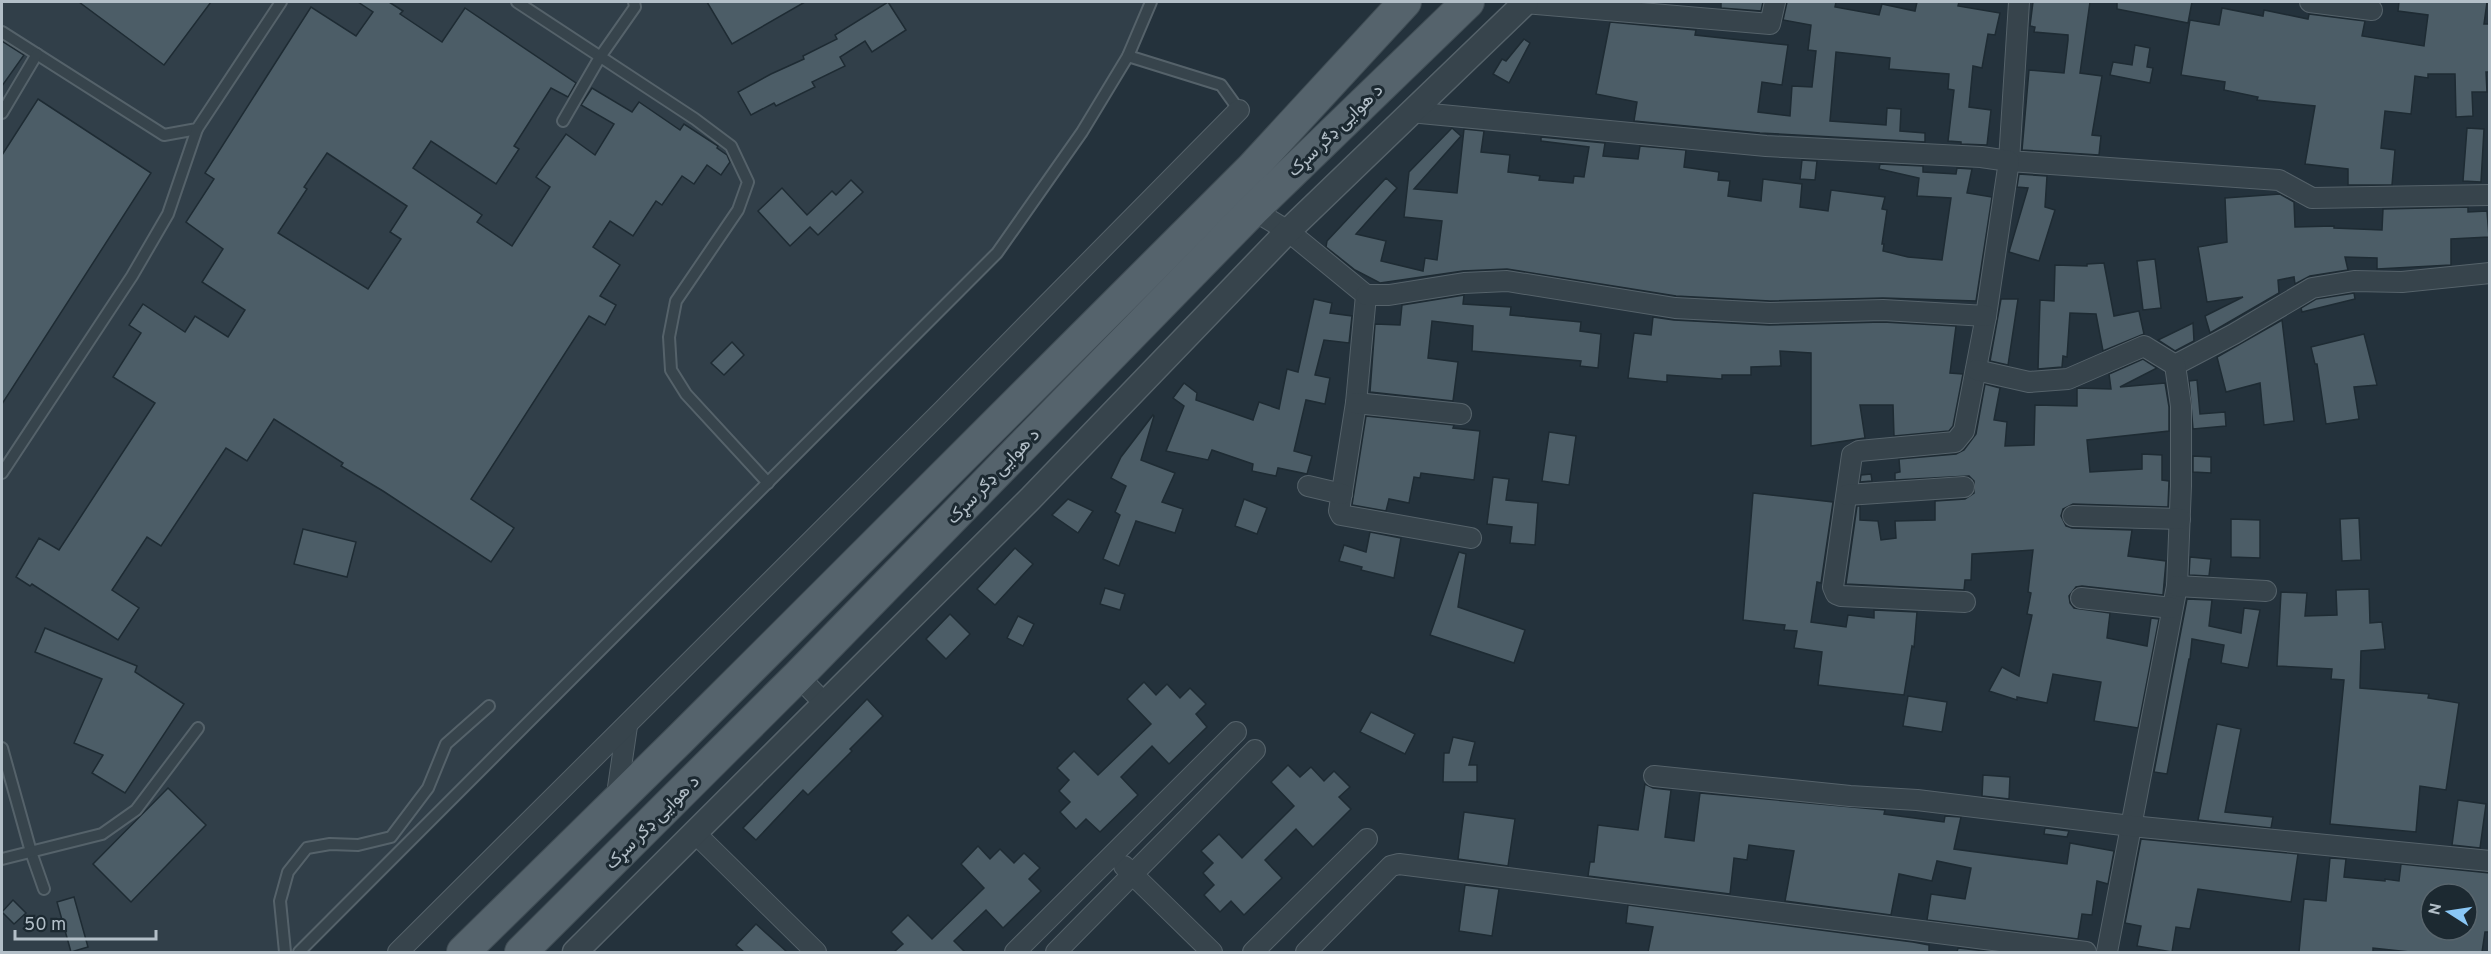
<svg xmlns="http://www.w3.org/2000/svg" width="2491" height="954" viewBox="0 0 2491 954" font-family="Overpass,Vazirmatn,sans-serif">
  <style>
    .airport { fill: #313f49 }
    .building { fill: #4c5d67; stroke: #1e2b33; stroke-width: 1.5; fill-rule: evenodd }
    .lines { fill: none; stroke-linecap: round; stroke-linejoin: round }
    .service-casing { stroke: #55626a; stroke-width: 14 }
    .minor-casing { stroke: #55626a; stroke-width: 22 }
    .tertiary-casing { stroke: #55626a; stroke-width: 27 }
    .primary-casing { stroke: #404d55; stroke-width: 34 }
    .service { stroke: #37444c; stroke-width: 10 }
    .minor { stroke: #37444c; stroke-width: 20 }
    .tertiary { stroke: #37444c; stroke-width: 24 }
    .primary { stroke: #55636c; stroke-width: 32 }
    .labels { text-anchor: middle; stroke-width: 6; stroke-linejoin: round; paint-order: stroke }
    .street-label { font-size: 18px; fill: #b3bfc8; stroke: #1c2931 }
  </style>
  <rect width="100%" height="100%" fill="#24323c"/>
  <path class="airport" d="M2 2H1151L1128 56 997 253 299 952H2Z"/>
  <g class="building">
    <path d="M79 2H211L164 65Z"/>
    <path d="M358 2H389L403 11 400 14 442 42 465 8 576 83 568 97 551 88 514 146 519 149 496 184 431 141 413 168 482 215 477 222 512 246 550 187 536 177 566 134 595 155 614 124 581 105 592 88 632 112 639 102 680 130 684 124 718 146 717 148 727 155 730 162 721 175 707 165 694 184 682 176 662 205 656 201 633 236 610 221 593 247 620 265 600 296 616 305 605 325 589 316 471 499 514 528 491 562 383 491 341 466 343 463 274 419 247 461 226 448 161 546 147 537 112 590 139 608 118 640 32 584 30 586 16 577 39 538 59 550 155 403 113 377 141 333 129 325 143 304 185 332 195 316 228 337 245 310 202 282 223 249 186 222 214 179 205 173 311 7 356 36 373 12ZM327 153 407 206 390 232 401 239 368 289 278 233 307 189 304 187Z"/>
    <path d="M707 2H805L732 44Z"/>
    <path d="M888 2 906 30 872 52 865 41 840 57 845 66 812 82 815 87 776 106 774 103 751 115 738 92 771 74 804 59 803 56 837 39 835 35Z"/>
    <path d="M1721 2H1763L1761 11 1721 8Z"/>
    <path d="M1787 2H1836L1835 7 1879 15 1882 4 1915 11 1917 2H1959L1958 6 2000 13 1995 35 1988 34 1982 68 1973 66 1969 107 1991 110 1987 145 1961 144V142L1948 141 1954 90 1948 89 1949 74 1889 69 1890 58 1836 52 1830 121 1886 125 1887 108 1901 109 1900 131 1925 133V142L1760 133 1634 121 1637 102 1596 94 1610 22 1696 30 1695 35 1788 45 1782 85 1762 82 1758 112 1790 116 1792 86 1812 87 1816 51 1808 50 1811 25 1783 20Z"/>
    <path d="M2033 2H2090L2080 73 2102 76 2092 135 2101 136 2099 155 2022 150 2029 70 2064 73 2068 40V35L2034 32 2035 27 2030 26Z"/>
    <path d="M2117 2H2192L2188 23 2117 9Z"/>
    <path d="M2399 2H2487L2484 24H2490V72H2486L2487 92H2472L2473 116 2456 117 2455 74H2428V78L2415 76 2411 114 2385 111 2381 148 2395 150 2392 185H2348V169L2305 164 2315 106 2257 100 2258 97 2224 90 2225 82 2181 75 2190 20 2219 25 2222 8 2263 16 2264 10 2308 19 2309 14 2365 21 2362 36 2424 46 2428 15 2398 11Z"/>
    <path d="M1524 39 1530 43 1509 83 1493 74 1502 59 1506 61Z"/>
    <path d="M2 41 24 55 2 86Z"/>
    <path d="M2135 45 2150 48 2147 67 2153 68 2150 83 2110 75 2113 62 2132 65Z"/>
    <path d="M38 99 151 173 2 404V155Z"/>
    <path d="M1452 128 1461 136 1414 189 1457 193 1464 129 1484 131 1481 152 1510 155 1508 172 1540 176 1539 180 1573 183 1574 176 1584 177 1589 147 1541 141V137L1605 143 1603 156 1638 159 1640 146 1686 150 1684 167 1719 172 1718 180 1730 181 1728 196 1761 201 1763 179 1802 184 1800 207 1828 211 1831 190 1885 197 1882 209 1887 210 1882 244H1884L1883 251 1908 257 1942 260 1951 198 1917 196 1919 178 1879 169 1880 164 1923 166V172L1956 174 1957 168 1972 169 1967 193 1992 197 1976 301 1883 298 1770 301 1676 296 1507 269 1463 271 1380 283 1355 270 1326 247 1327 241 1386 178 1397 188 1356 234 1386 241 1381 261 1423 271 1425 258 1437 260 1442 221 1404 217 1409 172Z"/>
    <path d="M2467 128 2484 129 2481 182 2463 181Z"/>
    <path d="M1802 160 1817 161 1815 180 1800 179Z"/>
    <path d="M2019 174 2047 176 2045 207 2055 210 2039 261 2009 252 2028 188 2017 187Z"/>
    <path d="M851 180 863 192 818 235 810 227 790 246 758 211 782 188 807 215 832 191 836 195Z"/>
    <path d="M2280 194 2294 202 2295 227 2334 226V228L2382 230 2383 209 2468 207V212L2487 211 2489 237 2451 239V265L2377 269V258L2345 257 2348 270 2310 276 2295 284 2294 277 2278 280 2279 293 2210 333 2205 316 2243 297 2207 302 2198 247 2227 242 2225 198Z"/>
    <path d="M2155 259 2161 308 2143 310 2137 261Z"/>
    <path d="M2104 263 2114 316 2139 311 2144 334 2103 351 2096 314 2070 313 2067 357 2063 356 2062 367 2038 369 2040 300 2054 301 2055 265 2087 266V264Z"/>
    <path d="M2354 293 2355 299 2302 312 2301 308 2316 299Z"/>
    <path d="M1464 295 1463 304 1511 307 1510 315 1581 322 1580 331 1601 334 1598 368 1580 366 1581 361 1472 351 1473 326 1432 321 1428 358 1458 362 1453 401 1370 392 1375 324 1400 325 1402 305Z"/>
    <path d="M1314 299 1332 303 1330 313 1352 316 1349 343 1324 340 1315 375 1330 378 1325 404 1306 400 1294 451 1312 456 1307 474 1278 468 1276 476 1252 471 1253 464 1212 450 1208 460 1166 451 1184 406 1173 398 1184 383 1197 393 1196 400 1253 420 1259 402 1279 409 1287 369 1298 372Z"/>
    <path d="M2001 299H2018L2008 365 1990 361Z"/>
    <path d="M1653 317 1674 320 1769 325 1883 322 1956 326 1950 373 1963 374 1953 426 1949 431 1894 436 1893 405H1860L1865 438 1811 446V353L1780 351 1781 366 1751 367V375H1722V379L1667 375V382L1628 378 1634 333 1651 335Z"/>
    <path d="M2282 320 2294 421 2264 425 2260 383 2226 392 2217 357Z"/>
    <path d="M2193 323 2194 341 2175 351 2158 340Z"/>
    <path d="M2364 334 2377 385 2354 387 2359 419 2326 424 2317 364H2315L2311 347Z"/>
    <path d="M732 342 744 355 724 375 711 363Z"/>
    <path d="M2143 359 2157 368 2120 387 2165 383 2169 407V431L2087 440 2090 472 2142 469V454L2162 455V480L2169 481 2168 507 2073 504 2063 509 2061 516 2066 526 2072 528 2132 530 2128 556 2166 561 2163 595 2082 586 2076 587 2069 596 2070 603 2074 608 2110 613 2107 638 2147 646 2151 618 2159 619 2138 728 2094 721 2101 682 2053 674 2047 703 2017 697V700L1989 691 2002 667 2019 676 2032 615 2027 614 2031 593 2028 592 2033 550 1972 554 1971 580H1965L1964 590 1846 584 1857 506H1860V520L1878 521 1881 540 1896 538 1895 521 1935 520V501L1965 499 1974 493V481L1969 476 1895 480V473L1900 472 1899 459 1956 454 1964 450 1976 434 1985 384 2000 388 1994 420 2007 422 2005 446 2034 445 2035 405 2077 406V388L2111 389 2109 374Z"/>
    <path d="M2197 380 2200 414 2225 412 2226 426 2193 429 2189 381Z"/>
    <path d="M1153 415 1154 416 1141 460 1175 473 1162 502 1183 509 1175 533 1136 521 1119 566 1103 559 1120 515 1115 512 1126 486 1111 478 1121 457Z"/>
    <path d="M1366 416 1454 425 1453 428 1480 431 1474 480 1421 473 1420 478 1414 477 1409 503 1389 499 1386 511 1352 505Z"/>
    <path d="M1549 432 1576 436 1569 485 1542 481Z"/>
    <path d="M2193 456 2211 457V473L2193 472Z"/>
    <path d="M1871 474 1872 481 1860 482 1861 475Z"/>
    <path d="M1493 477 1509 479 1506 500 1538 503 1535 545 1510 543 1512 527 1487 524Z"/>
    <path d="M1753 493 1833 502 1821 583 1817 582 1811 622 1846 627 1848 615 1874 618V610L1917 612 1914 647 1912 646 1904 695 1818 685 1822 652 1794 648 1797 631 1784 630 1785 625 1743 620Z"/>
    <path d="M1068 499 1093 511 1078 533 1052 515Z"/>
    <path d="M1244 499 1267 508 1257 534 1235 526Z"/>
    <path d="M2359 518 2361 560 2342 561 2340 519Z"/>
    <path d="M2231 519 2260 520V558L2231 557Z"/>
    <path d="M303 529 356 542 347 577 294 564Z"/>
    <path d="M1370 532 1401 538 1394 578 1361 570 1362 567 1339 561 1344 545 1366 552Z"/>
    <path d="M1015 548 1033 564 995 605 977 589Z"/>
    <path d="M1459 552 1466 554 1458 607 1525 630 1514 663 1430 635Z"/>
    <path d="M2190 557 2211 559 2209 576 2189 575Z"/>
    <path d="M1105 588 1125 594 1120 610 1100 604Z"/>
    <path d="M2369 589 2370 623 2382 622 2385 649 2361 651 2360 688 2429 694 2428 698 2459 703 2446 790 2420 786 2416 832 2330 824 2344 680 2331 679 2332 669 2277 666 2281 592 2307 593 2305 616 2337 615 2336 590Z"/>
    <path d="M2187 599 2212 600 2209 626 2241 633 2244 608 2260 610 2248 668 2221 663 2224 645 2192 639 2190 659H2189L2167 774 2154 772Z"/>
    <path d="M950 614 970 634 946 659 926 639Z"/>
    <path d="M1018 616 1034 624 1023 646 1007 638Z"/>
    <path d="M45 628 137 666 135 672 184 704 125 793 92 773 103 755 74 743 102 679 35 652Z"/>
    <path d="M1144 682 1156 695 1167 684 1180 698 1190 688 1206 704 1196 714 1207 727 1169 764 1152 746 1121 777 1138 795 1100 832 1086 819 1076 829 1060 812 1070 802 1059 791 1069 780 1057 768 1074 751 1098 775 1151 724 1127 699Z"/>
    <path d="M1908 696 1947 702 1942 732 1903 726Z"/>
    <path d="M867 699 883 716 850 749 852 751 808 795 803 790 756 840 743 828Z"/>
    <path d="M1371 712 1415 734 1405 754 1360 732Z"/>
    <path d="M2217 724 2241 729 2225 812 2273 817 2271 828 2198 820Z"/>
    <path d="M1453 737 1475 742 1469 765H1477V782H1443L1444 753H1449Z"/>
    <path d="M1288 765 1300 777 1311 767 1324 781 1334 771 1350 787 1339 797 1351 809 1313 847 1296 829 1265 860 1282 878 1244 915 1231 901 1220 912 1204 895 1214 885 1203 873 1213 863 1201 851 1219 834 1242 858 1294 806 1271 782Z"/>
    <path d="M1983 775 2010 777 2009 799 1982 796Z"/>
    <path d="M1645 784 1653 788 1671 790 1665 837 1694 841 1700 793 1885 810 1884 814 1944 822 1945 816 1961 817 1954 849 2067 864 2070 843 2114 851 2108 884 2097 881 2092 915 2082 914 2078 939 1927 920 1931 894 1965 899 1971 868 1937 861 1932 881 1899 874 1891 915 1785 901 1794 851 1749 845 1747 860 1734 858 1730 894 1588 876 1590 862H1594L1598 825 1638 830Z"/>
    <path d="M168 788 206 825 131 902 93 864Z"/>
    <path d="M2458 800 2486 804 2480 848 2452 845Z"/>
    <path d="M1464 812 1515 819 1508 866 1458 859Z"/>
    <path d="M2045 828 2069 831 2067 837 2044 834Z"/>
    <path d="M2141 839 2298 854 2291 902 2198 889 2190 929 2176 927 2172 952 2137 946 2141 926 2125 923Z"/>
    <path d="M978 846 990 859 1000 849 1014 863 1024 853 1040 868 1029 879 1041 891 1003 928 986 910 954 941 965 952H894L903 944 891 932 908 915 932 939 984 888 961 864Z"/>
    <path d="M2330 858 2346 859 2344 877 2385 881V879L2399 881 2401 864 2490 873V932H2485L2482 952H2410L2373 948V952H2299L2304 899 2326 901ZM2431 894H2467V930H2431Z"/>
    <path d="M1465 885 1499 889 1492 936 1459 931Z"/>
    <path d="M74 897 88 947 71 952 57 902Z"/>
    <path d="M13 900 26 913 14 924 2 912Z"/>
    <path d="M1628 905 1913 942 1929 945V952H1648L1653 927 1626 923Z"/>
    <path d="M756 924 787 952H744L736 945Z"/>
    <path d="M1958 948 1995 952H1957Z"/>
  </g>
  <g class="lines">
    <defs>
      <g id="service">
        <path d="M517 2 695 119 731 146 748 182 738 210 676 301 669 337 671 370 686 394 768 483"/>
        <path d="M2 32 164 135 197 129 281 2"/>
        <path d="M1128 56 1221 85 1239 110"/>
        <path d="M2 113 37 54"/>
        <path d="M563 121 600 57 635 7 634 2"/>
        <path d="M2 473 132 276 168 214 197 129"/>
        <path d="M2 748 31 852 44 889"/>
        <path d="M2 859 102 834 136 810 198 728"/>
        <path d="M285 952 280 901 288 872 307 848 330 844 358 845 391 837 428 788 446 744 489 706"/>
        <path d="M299 952 997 253 1082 132 1128 56 1151 2"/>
      </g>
      <g id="minor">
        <path d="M2019 2 2009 161 2279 180 2312 198 2490 195"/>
        <path d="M2310 2 2372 10"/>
        <path d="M1524 3 1770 24 1775 2"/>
        <path d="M1410 112 1766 146 1981 157 2009 161 1986 316 1964 431 1955 442 1859 451 1852 455 1833 587 1836 594 1841 596 1965 602"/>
        <path d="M1253 210 1288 231 1366 295 1356 403 1339 511 1341 515 1471 538"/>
        <path d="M1366 295H1389L1464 283 1507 281 1675 308 1770 313 1883 310 1986 316"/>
        <path d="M2175 365 2234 334 2312 288 2354 281 2402 282 2490 273"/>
        <path d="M1976 370 2029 382 2068 379 2144 346 2175 365 2181 406V486L2177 586 2107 952"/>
        <path d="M1356 403 1461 414"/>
        <path d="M1308 486 1342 494"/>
        <path d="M1847 495 1964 487"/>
        <path d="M2073 516 2180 519"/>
        <path d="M2177 586 2266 591"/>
        <path d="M2081 598 2172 608"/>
        <path d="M798 676 825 704"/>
        <path d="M1654 776 1850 796 1917 800 2131 826 2490 861"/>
        <path d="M616 801 627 726"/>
        <path d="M695 833 816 952"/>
        <path d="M1124 866 1212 952"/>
        <path d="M398 952 943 410 1239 110"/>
        <path d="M1015 952 1236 732"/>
        <path d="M1056 952 1255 750"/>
        <path d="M1253 952 1367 839"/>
        <path d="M1306 952 1391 866 1399 864 2086 952"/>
      </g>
      <path id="tertiary" d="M575 952 1031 498 1288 231 1526 2"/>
      <g id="primary">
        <path d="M463 952 678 741 1252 168 1405 2"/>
        <path d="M521 952 798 676 1253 210 1468 2"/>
      </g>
    </defs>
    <use href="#service" class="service-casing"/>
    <use href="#minor" class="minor-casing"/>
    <use href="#tertiary" class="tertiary-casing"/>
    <use href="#primary" class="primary-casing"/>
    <use href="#service" class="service"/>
    <use href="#minor" class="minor"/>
    <use href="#tertiary" class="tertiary"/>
    <use href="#primary" class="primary"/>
  </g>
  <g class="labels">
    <g class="street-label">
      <text transform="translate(1335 130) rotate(-44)" y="6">د هوایی ډګر سړک</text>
      <text transform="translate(993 476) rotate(-46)" y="6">د هوایی ډګر سړک</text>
      <text transform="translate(652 822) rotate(-45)" y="6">د هوایی ډګر سړک</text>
    </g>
  </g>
  <rect width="2491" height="954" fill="none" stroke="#b3bfc8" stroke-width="6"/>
  <g transform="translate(2449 912) rotate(282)"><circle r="28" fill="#1c2931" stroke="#58656d" stroke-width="1.5"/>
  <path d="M0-4.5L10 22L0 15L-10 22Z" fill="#8ac7f6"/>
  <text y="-9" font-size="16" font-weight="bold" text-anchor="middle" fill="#b3bfc8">N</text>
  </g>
  <path d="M15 930v9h141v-9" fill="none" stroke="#b3bfc8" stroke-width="3"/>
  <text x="24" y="930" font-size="18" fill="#b3bfc8" stroke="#1c2931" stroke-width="4.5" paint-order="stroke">50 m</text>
</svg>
